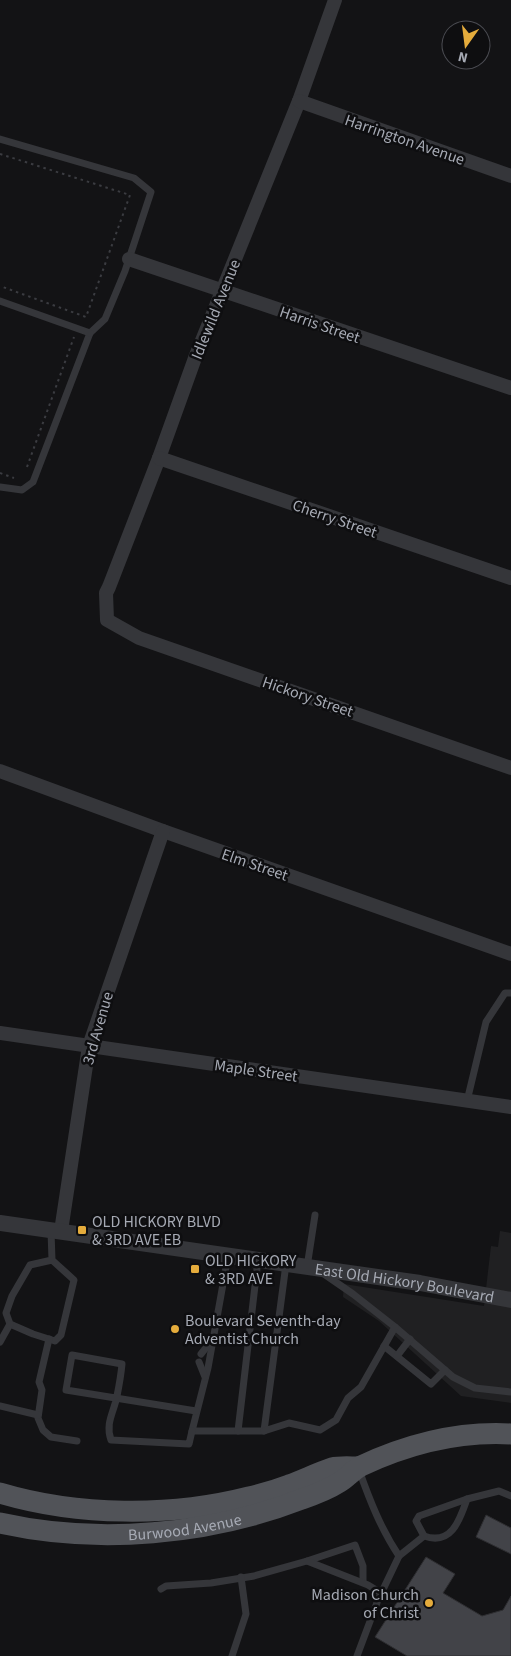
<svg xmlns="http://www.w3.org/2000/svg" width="511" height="1656" viewBox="0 0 511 1656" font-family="'Source Sans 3',sans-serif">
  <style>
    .built { fill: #202022 }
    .building { fill: #424348; stroke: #2e2e31 }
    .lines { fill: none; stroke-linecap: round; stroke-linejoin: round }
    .path { stroke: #3b3c41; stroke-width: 2; stroke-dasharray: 2.5 4; stroke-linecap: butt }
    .service { stroke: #35363a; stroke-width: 7 }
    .minor { stroke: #35363a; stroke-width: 14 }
    .tertiary { stroke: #35363a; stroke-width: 16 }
    .primary { stroke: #515358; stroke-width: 21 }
    .poi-dot { fill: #e5ac3c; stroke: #0e0e10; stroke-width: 2 }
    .labels { text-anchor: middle; stroke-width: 5; stroke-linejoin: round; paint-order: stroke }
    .street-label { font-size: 16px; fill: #a6aab4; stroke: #0e0e10 }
    .poi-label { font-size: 16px; fill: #a6aab4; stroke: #0e0e10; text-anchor: start }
  </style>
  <rect width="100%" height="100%" fill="#131315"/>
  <path class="built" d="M500 1231 511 1233V1403L461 1396 379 1321 343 1297 344 1284 484 1306 491 1246 498 1247Z"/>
  <g class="building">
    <path d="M486 1515 511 1528V1554L476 1537Z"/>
    <path d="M426 1557 455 1574 443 1593 482 1616 503 1610 511 1596V1656H407L375 1637Z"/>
  </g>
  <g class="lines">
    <g class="path">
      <path d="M0 154 130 195 86 317 0 286"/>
      <path d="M27 467 74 337"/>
      <path d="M0 473 14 478"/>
    </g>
    <g class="service">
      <path d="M0 139 134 178 151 192 125 271 105 319 90 333 33 482 22 490 0 487"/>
      <path d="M0 301 90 333"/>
      <path d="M467 1101 486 1022 505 993H511"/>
      <path d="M51 1231 52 1260 74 1280 61 1335 55 1341 33 1334 10 1324 6 1313 12 1296 30 1265 52 1260"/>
      <path d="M228 1256 208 1368 192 1431H238"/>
      <path d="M258 1260 238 1431H264L286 1264"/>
      <path d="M307 1267 315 1215"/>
      <path d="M324 1274 353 1294 395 1327 453 1377 475 1388 511 1392"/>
      <path d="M49 1339 39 1382 42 1390 38 1418 43 1430 51 1437 77 1441"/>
      <path d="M0 1342 10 1324"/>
      <path d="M384 1346 431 1384 445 1370"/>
      <path d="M201 1354 212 1340"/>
      <path d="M397 1356 410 1339"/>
      <path d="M199 1362 205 1377"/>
      <path d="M0 1406 38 1415"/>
      <path d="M192 1431 189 1444 111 1440C105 1423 114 1412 117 1396 119 1386 121 1375 122 1364L72 1355 66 1390 196 1411"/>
      <path d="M264 1431 289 1423 320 1430 336 1420 348 1398 361 1387 395 1327"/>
      <path d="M424 1536C452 1546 460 1519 467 1499"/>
      <path d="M399 1556 424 1536 416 1521 419 1516 467 1499 499 1491 511 1496"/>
      <path d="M307 1561 355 1545 363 1566V1582"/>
      <path d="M161 1589 166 1586 211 1583 254 1576 307 1561 368 1585 381 1593"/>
      <path d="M232 1656 246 1614 241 1577"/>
      <path d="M357 1656 378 1600 399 1556C381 1529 370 1501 359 1470"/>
    </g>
    <g class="minor">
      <path d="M335 0 299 101 195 358 159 458 109 587 106 593 107 620 139 638 511 768"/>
      <path d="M299 101 511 176"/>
      <path d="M129 259 511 388"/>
      <path d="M159 458 511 578"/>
      <path d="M0 771 163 831 511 954"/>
      <path d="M0 1033 511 1107"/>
      <path d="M61 1231 89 1046 163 831"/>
    </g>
    <path class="tertiary" id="s1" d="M0 1223 420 1283 511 1300"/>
    <g class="primary">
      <path d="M0 1493C77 1516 171 1517 249 1497 262 1494 276 1490 289 1485 303 1480 317 1473 332 1468 340 1466 350 1467 358 1467"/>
      <path id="s2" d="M0 1523C98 1545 209 1535 302 1499 314 1495 329 1489 340 1482 347 1478 353 1470 361 1466 408 1444 459 1431 511 1434"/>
    </g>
  </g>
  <g class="poi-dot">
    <rect x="77" y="1225" width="10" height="10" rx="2.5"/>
    <rect x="190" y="1264" width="10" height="10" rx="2.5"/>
    <circle cx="175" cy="1329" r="5"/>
    <circle cx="429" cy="1603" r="5"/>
  </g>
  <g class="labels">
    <g class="street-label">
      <text transform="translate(405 139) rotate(19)" y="6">Harrington Avenue</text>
      <text transform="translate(215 309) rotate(-68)" y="6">Idlewild Avenue</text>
      <text transform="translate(320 324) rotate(19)" y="6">Harris Street</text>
      <text transform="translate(335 518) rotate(19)" y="6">Cherry Street</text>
      <text transform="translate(308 696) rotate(19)" y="6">Hickory Street</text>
      <text transform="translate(255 864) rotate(19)" y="6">Elm Street</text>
      <text transform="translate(97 1028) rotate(-74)" y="6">3rd Avenue</text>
      <text transform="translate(256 1070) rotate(8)" y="6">Maple Street</text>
      <text dy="6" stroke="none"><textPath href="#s1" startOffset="409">East Old Hickory Boulevard</textPath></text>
      <text dy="6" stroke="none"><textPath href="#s2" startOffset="186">Burwood Avenue</textPath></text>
    </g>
    <g class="poi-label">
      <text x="92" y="1227">OLD HICKORY BLVD<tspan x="92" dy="18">&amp; 3RD AVE EB</tspan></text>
      <text x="205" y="1266">OLD HICKORY<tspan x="205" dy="18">&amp; 3RD AVE</tspan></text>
      <text x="185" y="1326">Boulevard Seventh-day<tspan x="185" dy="18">Adventist Church</tspan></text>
      <text x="419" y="1600" text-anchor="end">Madison Church<tspan x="419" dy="18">of Christ</tspan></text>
    </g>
  </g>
  <g transform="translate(466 45) rotate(194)"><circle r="24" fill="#0e0e10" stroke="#4b4c52"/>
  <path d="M0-4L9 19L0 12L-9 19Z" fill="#e5ac3c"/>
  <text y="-8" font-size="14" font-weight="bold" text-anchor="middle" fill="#a6aab4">N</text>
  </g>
</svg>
